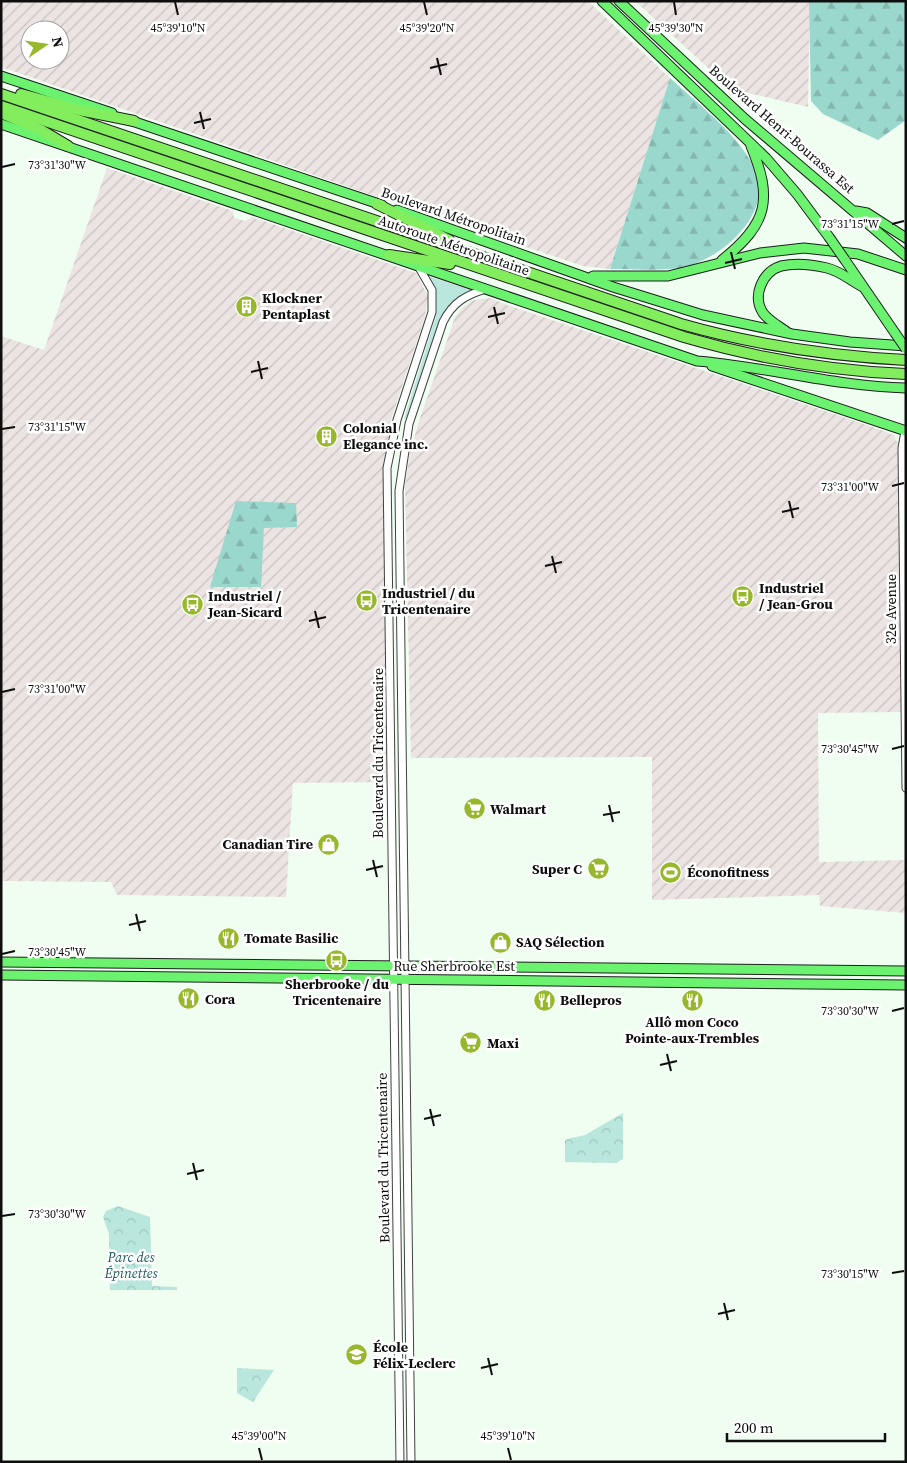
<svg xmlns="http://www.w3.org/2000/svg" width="907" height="1463" viewBox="0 0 907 1463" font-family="'Source Serif 4',serif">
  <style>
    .industrial { fill: url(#industrial-furrows); fill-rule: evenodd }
    .grass { fill: #bae7dd }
    .forest { fill: url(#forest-firs) }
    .park { fill: url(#park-crowns) }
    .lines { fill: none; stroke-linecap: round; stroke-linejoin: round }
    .minor-casing { stroke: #414141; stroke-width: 9 }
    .major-casing { stroke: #1f1f1f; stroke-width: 11 }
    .highway-casing { stroke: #1f1f1f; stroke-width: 12 }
    .minor { stroke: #fff; stroke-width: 7 }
    .major { stroke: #6bf370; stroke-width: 9 }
    .highway { stroke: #83ee5d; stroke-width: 10 }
    .major-bridge-casing { stroke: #1f1f1f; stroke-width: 11; stroke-linecap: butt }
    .major-bridge { stroke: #6bf370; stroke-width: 9 }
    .ticks { fill: none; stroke: #0e0e0e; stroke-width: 2 }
    .labels { text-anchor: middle; stroke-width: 5; stroke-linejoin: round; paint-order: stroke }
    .street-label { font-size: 14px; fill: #0e0e0e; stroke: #fff }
    .poi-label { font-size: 14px; font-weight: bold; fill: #0e0e0e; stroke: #fff; text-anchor: start }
    .park-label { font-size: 14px; font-style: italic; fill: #205e63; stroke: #fff }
    .ticks-label { font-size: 12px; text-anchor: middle; fill: #0e0e0e; stroke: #fff; stroke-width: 5; stroke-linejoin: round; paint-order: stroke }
  </style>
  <defs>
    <pattern id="industrial-furrows" width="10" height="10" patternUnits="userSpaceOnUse" patternTransform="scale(1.25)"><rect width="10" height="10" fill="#ece4e2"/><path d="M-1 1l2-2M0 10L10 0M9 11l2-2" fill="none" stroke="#c9c2c1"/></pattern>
    <pattern id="forest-firs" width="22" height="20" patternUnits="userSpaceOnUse" patternTransform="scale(1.25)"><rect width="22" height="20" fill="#9ad7cd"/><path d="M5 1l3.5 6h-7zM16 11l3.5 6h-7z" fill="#84b7af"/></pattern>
    <pattern id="park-crowns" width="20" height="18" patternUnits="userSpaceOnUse" patternTransform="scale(1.25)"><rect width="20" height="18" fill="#bae7dd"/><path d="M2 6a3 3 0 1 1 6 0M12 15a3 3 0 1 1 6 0" fill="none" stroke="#9fc5bc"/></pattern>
  </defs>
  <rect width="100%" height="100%" fill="#effef0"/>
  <g class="industrial">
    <path d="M1 1H588L670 78 610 269 583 266 427 214 1 67ZM30 30H60V60H30Z"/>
    <path d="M635 1H810L808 107 731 89Z"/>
    <path d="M107 168 233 211 234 218 245 221 252 217 416 273 428 296 425 317 389 426 387 468 390 782 293 783 286 897 117 895 111 882 1 881V336L44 350Z"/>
    <path d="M491 298 507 305 870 426 894 435 896 441 906 443V505L898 506 901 712 818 713 819 862 906 860V913L820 906 819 895 652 900V757L411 758 405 486 410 453 419 421 455 317 463 307 474 300Z"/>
  </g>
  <path class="grass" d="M428 276 471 290 456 298 441 317 406 418 404 419 436 316V292Z"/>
  <g class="forest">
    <path d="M809 1H906V120L878 140 823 114 811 101Z"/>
    <path d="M670 78C698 104 732 129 752 163 780 209 722 261 679 268 656 271 632 269 610 269Z"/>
    <path d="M236 501 296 503 297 527 264 528 261 587H210Z"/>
  </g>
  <g class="park">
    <path d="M623 1113V1159L616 1163 565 1162V1141L567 1139 585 1135Z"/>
    <path d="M118 1206 150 1217 152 1286 177 1287V1290H110L109 1234 103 1217 106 1211Z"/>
    <path d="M237 1368 274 1370 253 1402 237 1393Z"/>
  </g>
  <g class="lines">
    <defs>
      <g id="minor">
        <path d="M905 431 902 448 906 788"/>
        <path d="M400 1462 387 468 397 420 432 312V290L418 266"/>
        <path d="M411 1462 399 491 409 424 443 322C453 302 466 295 486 289"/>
      </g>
      <g id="major">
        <path d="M602 1 766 158 797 194 829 237"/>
        <path d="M619 1 745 119 906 256"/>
        <path d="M1 76 112 113"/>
        <path d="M129 120 382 205"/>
        <path d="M1 124 697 361C768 367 834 386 906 388"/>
        <path d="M397 210 613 287 703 315 792 334 850 342 906 346"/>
        <path d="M856 211 867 213 906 238"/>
        <path d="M722 260C768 224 773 199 751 146"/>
        <path d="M845 260 895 333"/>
        <path d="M593 276H668L760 253 804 248 858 254 906 270"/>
        <path d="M787 332C779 326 769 321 763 313 752 296 762 272 781 266 795 263 814 265 827 268 840 271 850 280 861 286"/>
        <path d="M712 366 906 431"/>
        <path d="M1 962 906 971"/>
        <path d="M1 975 906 985"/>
      </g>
      <g id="highway">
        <path d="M1 94 681 324C755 345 830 356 906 360"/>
        <path d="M21 94 79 110 134 121"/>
        <path d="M1 106 684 337C756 358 831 371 906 374"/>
        <path d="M1 113 41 130 68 146"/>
        <path d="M377 204 449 240"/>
        <path d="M389 255 450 264"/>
      </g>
    </defs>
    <use href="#minor" class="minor-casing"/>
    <use href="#major" class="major-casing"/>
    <use href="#highway" class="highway-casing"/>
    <use href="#minor" class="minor"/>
    <use href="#major" class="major"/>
    <use href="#highway" class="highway"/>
    <defs>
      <g id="major-bridge">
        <path d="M829 237 845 260"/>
        <path d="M895 333 906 349"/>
      </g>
    </defs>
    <use href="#major-bridge" class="major-bridge-casing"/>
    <use href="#major-bridge" class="major-bridge"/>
  </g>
  <path class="ticks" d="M175 2 178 15M424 2 427 15M674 2 676 15M437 58 441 75M430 68 447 64M200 112 204 129M194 123 211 119M2 167 15 164M892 224 904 221M731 252 735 269M725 263 742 259M494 307 498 324M488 317 505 313M258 361 262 379M251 372 268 368M2 429 15 427M892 486 904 483M789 501 793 518M782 512 799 508M552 556 556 573M545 566 562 562M315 611 319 628M309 621 326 617M2 692 15 689M892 749 904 746M609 805 613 822M603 815 620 812M373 860 377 877M366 870 383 866M136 914 140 931M129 925 146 921M2 954 15 951M892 1011 904 1008M667 1054 671 1071M660 1065 677 1061M430 1109 434 1126M424 1119 441 1115M193 1163 197 1180M187 1174 204 1170M2 1216 15 1214M892 1273 904 1271M724 1303 728 1320M718 1314 735 1310M488 1358 492 1375M481 1368 498 1364M259 1448 262 1460M508 1448 511 1460"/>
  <defs>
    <symbol id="building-disc" viewBox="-11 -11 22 22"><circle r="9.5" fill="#97b82b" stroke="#fff"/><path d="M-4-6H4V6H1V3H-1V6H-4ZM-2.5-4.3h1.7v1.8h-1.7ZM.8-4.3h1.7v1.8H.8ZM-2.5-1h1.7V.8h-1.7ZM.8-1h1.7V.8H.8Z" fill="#fff"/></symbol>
    <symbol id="bus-disc" viewBox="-11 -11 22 22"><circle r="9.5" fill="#97b82b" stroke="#fff"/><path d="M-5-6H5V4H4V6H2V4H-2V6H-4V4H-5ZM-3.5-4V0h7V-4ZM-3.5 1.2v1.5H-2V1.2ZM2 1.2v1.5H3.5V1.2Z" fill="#fff"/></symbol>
    <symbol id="supermarket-disc" viewBox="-11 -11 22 22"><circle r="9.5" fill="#97b82b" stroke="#fff"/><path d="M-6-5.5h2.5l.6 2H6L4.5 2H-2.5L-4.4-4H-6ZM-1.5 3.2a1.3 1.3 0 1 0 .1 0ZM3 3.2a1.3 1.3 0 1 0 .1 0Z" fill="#fff"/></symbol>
    <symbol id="shop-disc" viewBox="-11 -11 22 22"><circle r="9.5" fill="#97b82b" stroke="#fff"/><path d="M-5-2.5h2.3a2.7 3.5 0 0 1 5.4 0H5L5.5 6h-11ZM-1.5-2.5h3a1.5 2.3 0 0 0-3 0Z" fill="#fff"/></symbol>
    <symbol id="stadium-disc" viewBox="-11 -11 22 22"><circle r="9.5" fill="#97b82b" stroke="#fff"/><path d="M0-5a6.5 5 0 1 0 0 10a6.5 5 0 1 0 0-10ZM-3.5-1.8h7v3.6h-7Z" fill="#fff"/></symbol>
    <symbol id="restaurant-disc" viewBox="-11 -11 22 22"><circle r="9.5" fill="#97b82b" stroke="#fff"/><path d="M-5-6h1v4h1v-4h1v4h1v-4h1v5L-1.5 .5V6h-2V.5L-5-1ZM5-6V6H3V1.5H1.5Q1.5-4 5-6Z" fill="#fff"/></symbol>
    <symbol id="school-disc" viewBox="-11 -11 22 22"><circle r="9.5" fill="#97b82b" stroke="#fff"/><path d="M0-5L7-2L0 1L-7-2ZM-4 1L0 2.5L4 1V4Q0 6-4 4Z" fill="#fff"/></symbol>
  </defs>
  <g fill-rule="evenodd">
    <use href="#building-disc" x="234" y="294" width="25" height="25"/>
    <use href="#building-disc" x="314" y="424" width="25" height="25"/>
    <use href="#bus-disc" x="730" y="584" width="25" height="25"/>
    <use href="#bus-disc" x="354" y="588" width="25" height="25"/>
    <use href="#bus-disc" x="180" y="592" width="25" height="25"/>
    <use href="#supermarket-disc" x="462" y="796" width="25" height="25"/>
    <use href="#shop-disc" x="316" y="832" width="25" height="25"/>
    <use href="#supermarket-disc" x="586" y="856" width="25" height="25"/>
    <use href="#stadium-disc" x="658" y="860" width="25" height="25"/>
    <use href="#restaurant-disc" x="216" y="926" width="25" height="25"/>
    <use href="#shop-disc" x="488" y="930" width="25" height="25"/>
    <use href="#bus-disc" x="324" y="948" width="25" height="25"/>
    <use href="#restaurant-disc" x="176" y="986" width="25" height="25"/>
    <use href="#restaurant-disc" x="532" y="988" width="25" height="25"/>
    <use href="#restaurant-disc" x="680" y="988" width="25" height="25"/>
    <use href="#supermarket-disc" x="458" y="1030" width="25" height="25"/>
    <use href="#school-disc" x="344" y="1342" width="25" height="25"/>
  </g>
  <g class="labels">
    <g class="street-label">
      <text transform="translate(782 129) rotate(41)" y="5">Boulevard Henri-Bourassa Est</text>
      <text transform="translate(454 216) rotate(19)" y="5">Boulevard Métropolitain</text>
      <text transform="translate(454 245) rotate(19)" y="5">Autoroute Métropolitaine</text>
      <text transform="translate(891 609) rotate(-90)" y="5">32e Avenue</text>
      <text transform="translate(378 753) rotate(-90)" y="5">Boulevard du Tricentenaire</text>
      <text x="454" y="971">Rue Sherbrooke Est</text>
      <text transform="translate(383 1158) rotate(-91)" y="5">Boulevard du Tricentenaire</text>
    </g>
    <g class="poi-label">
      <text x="262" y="303">Klockner<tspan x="262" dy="16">Pentaplast</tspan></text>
      <text x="343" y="433">Colonial<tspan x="343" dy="16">Elegance inc.</tspan></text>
      <text x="759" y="593">Industriel<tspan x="759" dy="16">/ Jean-Grou</tspan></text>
      <text x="382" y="598">Industriel / du<tspan x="382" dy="16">Tricentenaire</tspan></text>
      <text x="208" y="601">Industriel /<tspan x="208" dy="16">Jean-Sicard</tspan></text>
      <text x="490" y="814">Walmart</text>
      <text x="313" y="849" text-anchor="end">Canadian Tire</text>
      <text x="582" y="874" text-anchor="end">Super C</text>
      <text x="687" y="877">Éconofitness</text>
      <text x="244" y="943">Tomate Basilic</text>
      <text x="516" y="947">SAQ Sélection</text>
      <text x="337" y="989" text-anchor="middle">Sherbrooke / du<tspan x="337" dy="16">Tricentenaire</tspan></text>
      <text x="205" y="1004">Cora</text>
      <text x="560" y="1005">Bellepros</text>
      <text x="692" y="1027" text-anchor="middle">Allô mon Coco<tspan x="692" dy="16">Pointe-aux-Trembles</tspan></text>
      <text x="487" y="1048">Maxi</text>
      <text x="373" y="1352">École<tspan x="373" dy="16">Félix-Leclerc</tspan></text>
    </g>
    <g class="park-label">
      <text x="131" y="1262">Parc des<tspan x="131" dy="16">Épinettes</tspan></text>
    </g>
  </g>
  <g class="ticks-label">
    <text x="178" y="32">45°39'10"N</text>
    <text x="427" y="32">45°39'20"N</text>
    <text x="676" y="32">45°39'30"N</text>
    <text x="57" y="169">73°31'30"W</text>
    <text x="850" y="228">73°31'15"W</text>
    <text x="57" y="431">73°31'15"W</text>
    <text x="850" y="491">73°31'00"W</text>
    <text x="57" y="693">73°31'00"W</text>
    <text x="850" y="753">73°30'45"W</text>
    <text x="57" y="956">73°30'45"W</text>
    <text x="850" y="1015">73°30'30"W</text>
    <text x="57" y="1218">73°30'30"W</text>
    <text x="850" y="1278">73°30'15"W</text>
    <text x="259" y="1440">45°39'00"N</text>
    <text x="508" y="1440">45°39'10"N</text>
  </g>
  <rect width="907" height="1463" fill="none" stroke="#0e0e0e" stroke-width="5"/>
  <g transform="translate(45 45) rotate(77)"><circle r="24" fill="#ffffff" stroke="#9f9f9f"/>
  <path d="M0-4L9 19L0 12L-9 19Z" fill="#97b82b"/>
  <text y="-8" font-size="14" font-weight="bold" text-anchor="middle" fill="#0e0e0e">N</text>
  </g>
  <path d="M727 1433v8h158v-8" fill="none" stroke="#0e0e0e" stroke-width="2.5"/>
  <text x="734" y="1433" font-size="15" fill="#0e0e0e" stroke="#ffffff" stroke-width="4" paint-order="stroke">200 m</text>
</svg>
